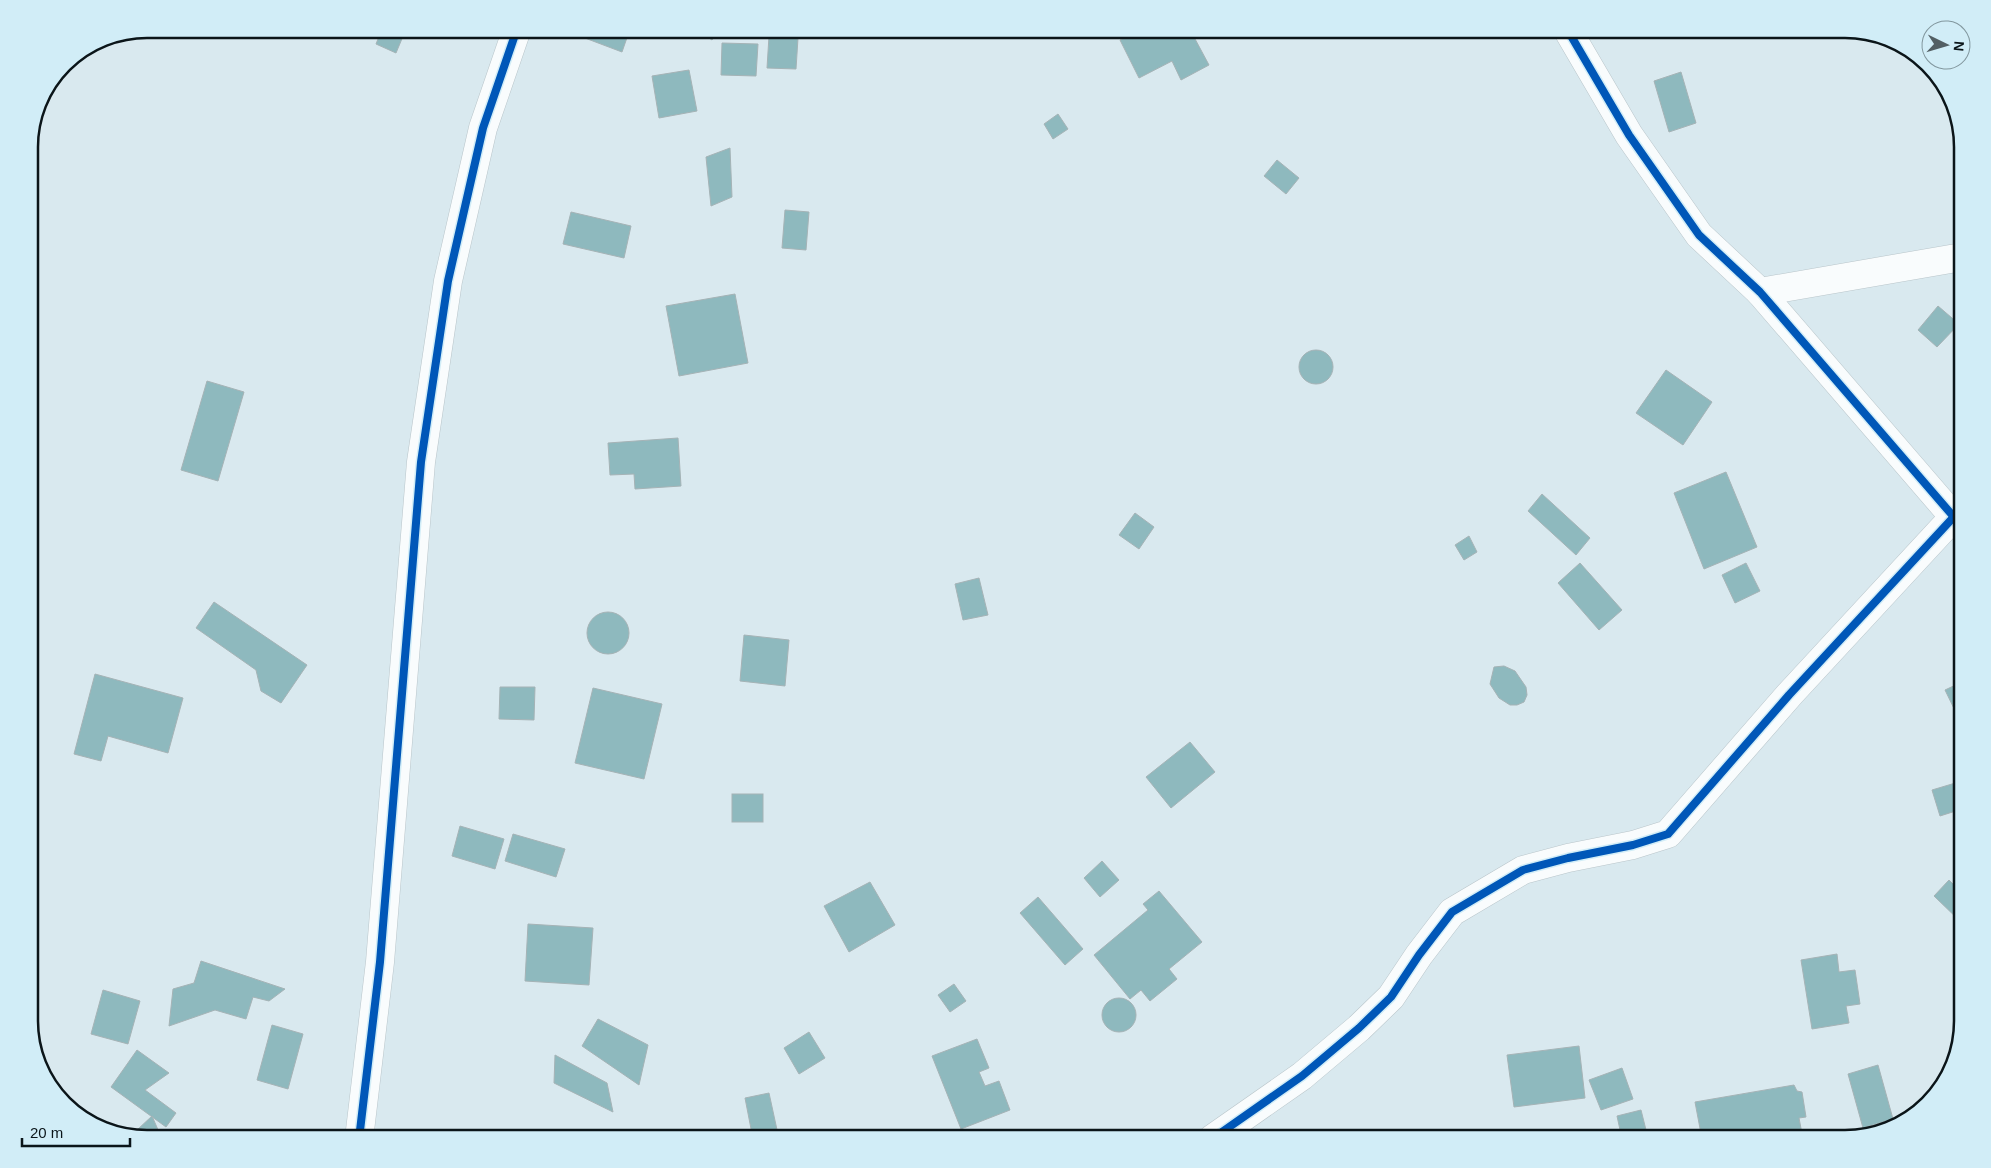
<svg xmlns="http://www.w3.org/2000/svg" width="1991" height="1168" viewBox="0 0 1991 1168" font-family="Arial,sans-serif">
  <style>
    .building { fill: #8eb9be; stroke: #a5b3b6 }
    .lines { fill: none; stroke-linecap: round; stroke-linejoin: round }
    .minor-casing { stroke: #b9c5ca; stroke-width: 29 }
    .tertiary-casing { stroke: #b9c5ca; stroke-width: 29 }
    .minor { stroke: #f9fcfd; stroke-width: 28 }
    .tertiary { stroke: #f9fcfd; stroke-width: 28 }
    .cycleway-casing { stroke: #d1edf7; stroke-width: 11 }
    .cycleway { stroke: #0057b8; stroke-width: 8 }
    .rim { fill: none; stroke: #0b1519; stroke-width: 2.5 }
  </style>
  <rect width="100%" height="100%" fill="#d9e9ef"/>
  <g class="building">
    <path d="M382 29H406L396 53 376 44Z"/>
    <path d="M570 29H630L622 52 569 32Z"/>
    <path d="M696 29H719L712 40Z"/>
    <path d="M1143 29H1203L1204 32 1194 37 1209 65 1181 80 1172 61 1139 78 1120 40Z"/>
    <path d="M769 36 798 38 796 69 767 68Z"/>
    <path d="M722 43 758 44 756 76 721 75Z"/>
    <path d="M689 70 697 111 659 118 652 76Z"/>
    <path d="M1681 72 1696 123 1669 132 1654 81Z"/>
    <path d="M1058 114 1068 129 1053 139 1044 124Z"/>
    <path d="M730 148 732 197 711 206 706 157Z"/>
    <path d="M1277 160 1299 178 1286 194 1264 176Z"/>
    <path d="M785 210 809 212 806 250 782 248Z"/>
    <path d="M571 212 631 226 624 258 563 244Z"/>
    <path d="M735 294 748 363 679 376 666 306Z"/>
    <path d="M1938 306 1959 324 1937 347 1918 330Z"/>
    <circle cx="1316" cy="367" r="17"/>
    <path d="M1666 370 1712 402 1683 445 1636 413Z"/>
    <path d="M207 381 244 392 218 481 181 470Z"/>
    <path d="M678 438 681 486 635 489 634 474 610 475 608 443Z"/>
    <path d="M1726 472 1757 547 1704 569 1674 493Z"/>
    <path d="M1542 494 1590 538 1576 555 1528 511Z"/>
    <path d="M1135 513 1154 527 1139 549 1119 535Z"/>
    <path d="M1469 536 1477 552 1464 560 1455 545Z"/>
    <path d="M1580 563 1622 610 1599 630 1558 583Z"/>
    <path d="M1746 563 1760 591 1735 603 1722 575Z"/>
    <path d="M979 578 988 615 963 620 955 584Z"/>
    <path d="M214 602 307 665 281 703 261 691 256 670 196 628Z"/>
    <circle cx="608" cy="633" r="21"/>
    <path d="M744 635 789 640 785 686 740 681Z"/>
    <path d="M1504 666 1515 671 1526 687 1527 695 1524 702 1517 705H1510L1499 698 1490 684 1494 667Z"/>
    <path d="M95 674 183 698 168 753 108 736 101 761 74 754Z"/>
    <path d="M1962 682V725L1945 690Z"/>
    <path d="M500 687H535L534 720 499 719Z"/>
    <path d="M593 688 662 704 644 779 575 763Z"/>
    <path d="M1190 742 1215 772 1171 808 1146 777Z"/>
    <path d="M1962 781V809L1940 816 1932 790Z"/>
    <rect x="732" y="794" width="31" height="28"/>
    <path d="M460 826 504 839 495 869 452 856Z"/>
    <path d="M513 834 565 849 556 877 505 861Z"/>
    <path d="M1102 861 1119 880 1100 897 1084 878Z"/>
    <path d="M1949 880 1962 893V923L1934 896Z"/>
    <path d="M870 882 895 925 849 952 824 906Z"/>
    <path d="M1159 891 1202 942 1169 969 1177 979 1150 1001 1141 990 1130 999 1094 955 1148 910 1143 904Z"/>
    <path d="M1038 897 1083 949 1065 965 1020 913Z"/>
    <path d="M528 924 593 928 589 985 525 981Z"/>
    <path d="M1837 954 1839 972 1855 970 1860 1004 1846 1006 1849 1023 1812 1029 1801 960Z"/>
    <path d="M201 961 285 989 269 1001 253 997 246 1019 215 1010 169 1026 173 989 194 983Z"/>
    <path d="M954 984 966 1001 950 1012 938 995Z"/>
    <path d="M103 990 140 1001 128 1044 91 1034Z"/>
    <circle cx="1119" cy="1015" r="17"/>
    <path d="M598 1019 648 1045 639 1085 582 1046Z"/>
    <path d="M272 1025 303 1034 288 1089 257 1080Z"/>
    <path d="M809 1032 825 1058 799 1074 784 1048Z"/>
    <path d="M977 1039 989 1068 979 1072 985 1086 999 1081 1010 1110 961 1129 932 1056Z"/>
    <path d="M1579 1046 1585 1098 1514 1107 1507 1055Z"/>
    <path d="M137 1050 169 1073 145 1090 176 1113 166 1127 111 1087Z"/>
    <path d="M555 1055 607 1083 613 1112 554 1083Z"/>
    <path d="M1878 1065 1893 1119 1863 1128 1848 1074Z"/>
    <path d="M1622 1068 1633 1099 1601 1110 1589 1080Z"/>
    <path d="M1794 1085 1797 1091 1802 1092 1806 1117 1799 1118 1803 1139H1746L1745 1132 1702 1139 1695 1102Z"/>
    <path d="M769 1093 779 1139H753L745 1098Z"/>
    <path d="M1641 1110 1648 1138 1622 1139 1617 1116Z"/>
    <path d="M152 1116 162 1139H147L136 1136 137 1130Z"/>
  </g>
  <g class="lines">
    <defs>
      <g id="minor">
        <path d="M1567 29 1629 135 1699 235 1760 292 1953 516"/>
        <path d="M1760 292 1962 257"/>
        <path d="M1212 1139 1302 1076 1359 1028 1391 997 1419 955 1452 912 1523 870 1568 858 1633 845 1668 834 1789 695 1962 508"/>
      </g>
      <path id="tertiary" d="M359 1139 380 962 421 462 448 281 483 128 517 29"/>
    </defs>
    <use href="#minor" class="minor-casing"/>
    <use href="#tertiary" class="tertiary-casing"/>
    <use href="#minor" class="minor"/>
    <use href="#tertiary" class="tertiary"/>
    <defs>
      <g id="cycleway">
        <path d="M1567 29 1629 135 1699 235 1760 292 1953 516"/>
        <path d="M359 1139 380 962 421 462 448 281 483 128 517 29"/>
        <path d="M1212 1139 1302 1076 1359 1028 1391 997 1419 955 1452 912 1523 870 1568 858 1633 845 1668 834 1789 695 1962 508"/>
      </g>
    </defs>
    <use href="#cycleway" class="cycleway-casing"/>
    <use href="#cycleway" class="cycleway"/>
  </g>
  <path d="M0 0H1991V1168H0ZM147 38H1845A109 109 0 0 1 1954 147V1021A109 109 0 0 1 1845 1130H147A109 109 0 0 1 38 1021V147A109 109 0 0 1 147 38Z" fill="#d1edf7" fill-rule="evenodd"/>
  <path class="rim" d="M147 38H1845A109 109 0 0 1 1954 147V1021A109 109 0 0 1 1845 1130H147A109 109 0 0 1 38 1021V147A109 109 0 0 1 147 38Z"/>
  <g transform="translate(1946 45) rotate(95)"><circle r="24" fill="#d1edf7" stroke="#82979e"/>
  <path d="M0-4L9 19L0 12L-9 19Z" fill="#535f64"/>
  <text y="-8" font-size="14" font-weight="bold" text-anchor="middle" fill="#0b1519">N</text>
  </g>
  <path d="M22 1138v8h108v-8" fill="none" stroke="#0b1519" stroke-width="2.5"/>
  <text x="30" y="1138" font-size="15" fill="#0b1519" stroke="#d1edf7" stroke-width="4" paint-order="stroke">20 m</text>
</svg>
